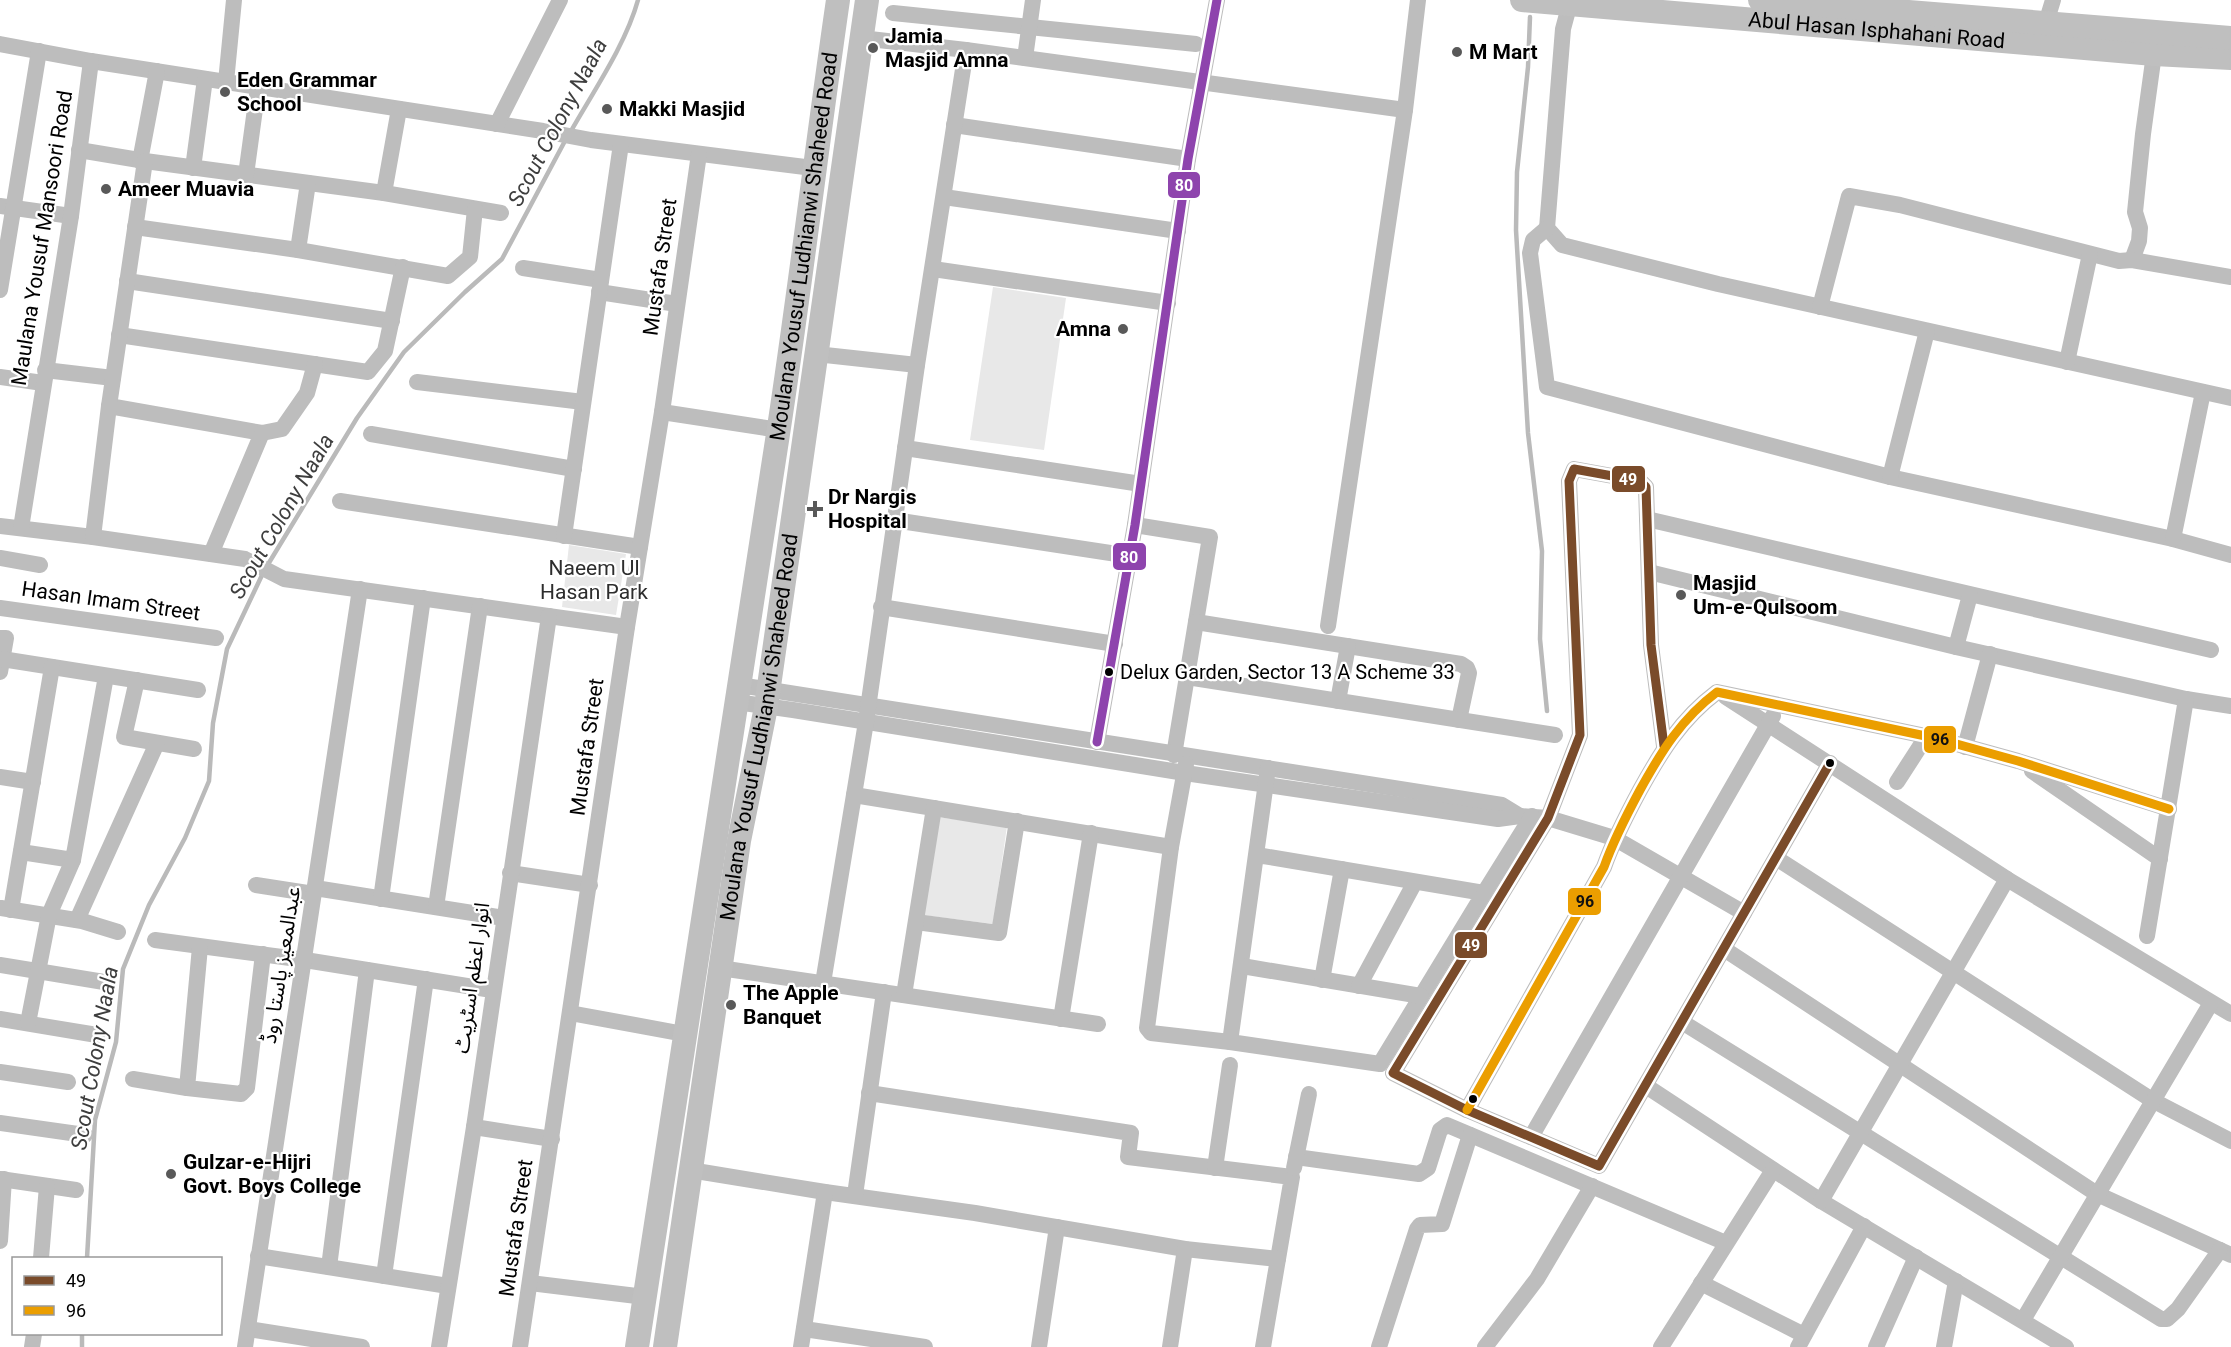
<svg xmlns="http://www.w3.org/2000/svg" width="2231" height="1347" viewBox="0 0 2231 1347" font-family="Roboto,'Noto Sans Arabic',sans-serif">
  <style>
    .green { fill: #e8e8e8 }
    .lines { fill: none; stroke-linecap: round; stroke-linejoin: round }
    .stream { stroke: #bababa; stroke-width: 4.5 }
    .street { stroke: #bdbdbd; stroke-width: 16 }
    .secondary { stroke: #bfbfbf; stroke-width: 24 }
    .bus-1-casing { stroke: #fff; stroke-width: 14 }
    .bus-2-casing { stroke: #fff; stroke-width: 14 }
    .bus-3-casing { stroke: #fff; stroke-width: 14 }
    .bus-1 { stroke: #7a4b2a; stroke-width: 9 }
    .bus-2 { stroke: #eb9e00; stroke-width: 9 }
    .bus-3 { stroke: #8e44ad; stroke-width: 9 }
    .poi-dot { fill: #595959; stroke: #fff; stroke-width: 2 }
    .bus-dot { fill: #000; stroke: #fff; stroke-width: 2 }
    .labels { text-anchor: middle; stroke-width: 4.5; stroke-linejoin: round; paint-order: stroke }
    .bus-label { font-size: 20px; fill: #000; stroke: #fff; text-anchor: start }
    .street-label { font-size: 21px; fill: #000; stroke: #fff }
    .poi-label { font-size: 21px; font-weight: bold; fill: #000; stroke: #fff; text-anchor: start }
    .park-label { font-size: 21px; fill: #2d2d2d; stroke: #fff }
    .water-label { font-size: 22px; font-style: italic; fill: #3e3e3e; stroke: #fff }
    .line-badge { stroke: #fff; stroke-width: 2 }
    .badge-label { font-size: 16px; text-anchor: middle; font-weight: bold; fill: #fff }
    .pale-badge-label { font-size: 16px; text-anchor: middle; font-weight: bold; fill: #111 }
  </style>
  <rect width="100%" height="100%" fill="#fff"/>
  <g class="green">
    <path d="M993 287 1066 298 1044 450 970 440Z"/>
    <path d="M569 545 626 554 616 615 562 607Z"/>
    <path d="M937 817 1007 826 993 924 923 915Z"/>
  </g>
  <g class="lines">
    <g class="stream">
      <path d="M1530 17 1528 67 1517 172 1516 230 1528 433 1542 551 1540 639 1547 711"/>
      <path d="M571 131C593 92 626 44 638 0"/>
      <path d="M267 566 357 418 404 352 465 292 502 259 566 139"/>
      <path d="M87 1258 95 1120 116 1042 123 969 149 905 185 838 209 781 213 723 227 649 263 573"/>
      <path d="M82 1347V1334"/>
    </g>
    <g class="street">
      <path d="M1570 3 1563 29 1547 228 1562 245 1718 284 2231 398"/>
      <path d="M893 13 1196 44"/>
      <path d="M2046 31V23L2053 0"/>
      <path d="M861 38 966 50 1405 110"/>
      <path d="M0 44 91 61 543 131 591 140 813 168"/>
      <path d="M1025 58 1033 0"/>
      <path d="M226 82 234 0"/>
      <path d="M497 124 560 0"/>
      <path d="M954 125 1188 159"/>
      <path d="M79 150 145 161 384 193 501 213"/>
      <path d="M140 161 157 71"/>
      <path d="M193 168 205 79"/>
      <path d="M246 175 258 87"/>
      <path d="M384 193 399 109"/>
      <path d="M944 197 1178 231"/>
      <path d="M0 206 71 216"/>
      <path d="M135 227 298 250 448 276 470 257 475 209"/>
      <path d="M1547 228 1533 240 1530 253 1547 387 1890 477 2173 539 2231 555"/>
      <path d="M298 250 308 183"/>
      <path d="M2132 260 2139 241 2140 228 2135 212 2143 134 2154 54"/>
      <path d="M523 268 601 280"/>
      <path d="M933 269 1168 303"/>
      <path d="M127 281 392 321"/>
      <path d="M0 290 39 51"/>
      <path d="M599 292 677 304"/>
      <path d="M1820 307 1849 196 1900 205 2119 261 2132 260 2231 277"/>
      <path d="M119 335 368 372 385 351 403 267"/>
      <path d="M816 354 917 365"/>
      <path d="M2067 362 2090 254"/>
      <path d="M45 370 113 378"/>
      <path d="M0 377 43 383"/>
      <path d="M417 382 583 402"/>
      <path d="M109 406 262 433 211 554"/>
      <path d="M662 412 779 430"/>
      <path d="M262 433 282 429 307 393 315 364"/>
      <path d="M371 434 574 469"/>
      <path d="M905 448 1141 484"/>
      <path d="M1890 477 1927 331"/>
      <path d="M340 501 640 547"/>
      <path d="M1647 519 2211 650"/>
      <path d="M894 520 1130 556"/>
      <path d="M1135 525 1210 537 1174 755"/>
      <path d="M0 526 93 537 245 559 284 579 627 627"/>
      <path d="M21 528 71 216 91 61"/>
      <path d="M564 536 621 144"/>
      <path d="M93 537 109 406 145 161"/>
      <path d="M2173 539 2203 392"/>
      <path d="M0 558 40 565"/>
      <path d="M1649 572 1956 647 2186 699 2231 706"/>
      <path d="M881 607 1115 644"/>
      <path d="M0 608 216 638"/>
      <path d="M1196 622 1461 664 1467 668 1469 673 1459 720"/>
      <path d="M1328 626 1405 110 1418 0"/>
      <path d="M0 638H6L0 672"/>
      <path d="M1956 647 1970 595"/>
      <path d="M2 659 198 690"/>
      <path d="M1187 677 1555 735"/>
      <path d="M137 680 124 737 194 749"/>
      <path d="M739 685 1502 805 1520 816"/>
      <path d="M1726 697 2007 879 2231 1014"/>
      <path d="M1338 701 1348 646"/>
      <path d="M736 702 793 710 1185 773 1498 819 1520 816 1548 818 1614 838 1744 913"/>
      <path d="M1097 742 1135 525 1188 159 1217 0"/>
      <path d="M1664 746 1651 645 1646 487 1640 481 1574 469 1569 481 1580 735 1548 818 1393 1073 1467 1110 1599 1166 1830 763"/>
      <path d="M1965 747 1990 654"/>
      <path d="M1186 764 1171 847 1147 1028 1151 1033 1230 1042"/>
      <path d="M2032 771 2160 859"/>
      <path d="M0 777 33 782"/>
      <path d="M1897 782 1926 737"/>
      <path d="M854 795 1171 847"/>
      <path d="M21 852 73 860 106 676"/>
      <path d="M1257 855 1484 893 1380 1064 1230 1042 1268 768"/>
      <path d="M1776 858 2152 1100 2231 1141"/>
      <path d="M510 873 590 885"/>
      <path d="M256 885 314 894"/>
      <path d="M315 888 504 918"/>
      <path d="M1484 893 1532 816"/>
      <path d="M381 899 423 598"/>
      <path d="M436 907 480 606"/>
      <path d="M1 908 82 921 118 932"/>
      <path d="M11 910 52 667"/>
      <path d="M77 920 157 743"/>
      <path d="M916 922 999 933 1017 821"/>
      <path d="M2147 936 2186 699"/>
      <path d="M155 940 305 960 492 990"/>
      <path d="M200 947 187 1088 241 1094 247 1088 263 954"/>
      <path d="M1724 949 2097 1194 2231 1255"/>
      <path d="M0 965 104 982"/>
      <path d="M1242 966 1421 996"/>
      <path d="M720 968 1098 1024"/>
      <path d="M1322 980 1342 869"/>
      <path d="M823 983 866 722 917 365 966 50"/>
      <path d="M1359 986 1415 882"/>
      <path d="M904 995 934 808"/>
      <path d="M570 1013 684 1034"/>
      <path d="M0 1019 97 1035"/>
      <path d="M1061 1019 1091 833"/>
      <path d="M1682 1022 2161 1319H2167L2178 1309 2220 1250"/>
      <path d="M28 1023 49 915 73 860"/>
      <path d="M0 1072 68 1082"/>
      <path d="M133 1079 187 1088"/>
      <path d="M1646 1086 1821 1201 2066 1347"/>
      <path d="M869 1093 1131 1133 1128 1157 1292 1177 1278 1259"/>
      <path d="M1467 1110 1604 867C1614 839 1626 816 1640 790 1661 752 1681 719 1717 692L1935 738 2018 761 2169 809"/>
      <path d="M0 1123 85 1135"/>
      <path d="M474 1127 552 1139"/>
      <path d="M1531 1137 1773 716"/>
      <path d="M1296 1157 1419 1174 1428 1168 1440 1130 1447 1125 1726 1243"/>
      <path d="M1215 1168 1230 1065"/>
      <path d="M1294 1168 1309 1094"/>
      <path d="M690 1170 825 1192 975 1213 1185 1249 1278 1259 1263 1347"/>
      <path d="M0 1179 76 1190"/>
      <path d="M855 1195 884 992"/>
      <path d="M1821 1201 2007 879"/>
      <path d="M0 1241 4 1179"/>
      <path d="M258 1256 448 1286"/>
      <path d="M41 1258 47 1186"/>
      <path d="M329 1267 367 970"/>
      <path d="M384 1276 426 979"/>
      <path d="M530 1283 645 1297"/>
      <path d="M1701 1283 1804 1335"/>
      <path d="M2023 1320 2211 1003"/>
      <path d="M248 1329 362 1347"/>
      <path d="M804 1329 925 1347"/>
      <path d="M32 1347 34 1334"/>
      <path d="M245 1347 360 589"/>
      <path d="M439 1347 474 1127 549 616"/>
      <path d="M520 1347 627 627 662 412 699 154"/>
      <path d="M801 1347 825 1192"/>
      <path d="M1039 1347 1057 1227"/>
      <path d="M1170 1347 1185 1249"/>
      <path d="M1379 1347 1417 1229 1420 1225 1442 1224 1470 1135"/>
      <path d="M1485 1347 1537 1279 1592 1186"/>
      <path d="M1661 1347 1773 1170"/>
      <path d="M1798 1347 1864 1226"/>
      <path d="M1876 1347 1916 1257"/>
      <path d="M1944 1347 1956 1281"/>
    </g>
    <g class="secondary">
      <path id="s1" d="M1522 0 2154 54 2231 58"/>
      <path d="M1760 0 2231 38"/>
      <path id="s2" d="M637 1347C683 1042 732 738 778 434 800 290 817 144 838 0"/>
      <path id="s3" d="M665 1347 739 841 766 707 867 0"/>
    </g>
    <defs>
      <path id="bus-1" d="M1664 746 1651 645 1646 487 1640 481 1574 469 1569 481 1580 735 1548 818 1393 1073 1467 1110 1599 1166 1830 763"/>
      <path id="bus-2" d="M1467 1110 1604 867C1614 839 1626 816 1640 790 1661 752 1681 719 1717 692L1935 738 2018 761 2169 809"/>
      <path id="bus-3" d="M1097 742 1135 525 1188 159 1217 0"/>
    </defs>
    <use href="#bus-1" class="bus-1-casing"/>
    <use href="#bus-2" class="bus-2-casing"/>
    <use href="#bus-3" class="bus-3-casing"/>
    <use href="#bus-1" class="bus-1"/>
    <use href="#bus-2" class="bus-2"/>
    <use href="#bus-3" class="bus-3"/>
  </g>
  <g class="poi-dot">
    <circle cx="873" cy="48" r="6"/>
    <circle cx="1457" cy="52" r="6"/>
    <circle cx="225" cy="92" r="6"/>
    <circle cx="607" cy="109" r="6"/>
    <circle cx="106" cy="189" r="6"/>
    <circle cx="1123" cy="329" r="6"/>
    <path d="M812 500h6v6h6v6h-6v6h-6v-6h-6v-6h6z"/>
    <circle cx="1681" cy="595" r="6"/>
    <circle cx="731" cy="1005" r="6"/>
    <circle cx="171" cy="1174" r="6"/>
  </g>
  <g class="bus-dot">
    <circle cx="1109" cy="672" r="5"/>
    <circle cx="1830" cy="763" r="5"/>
    <circle cx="1473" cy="1099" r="5"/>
  </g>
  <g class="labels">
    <g class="bus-label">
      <text x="1120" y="679">Delux Garden, Sector 13 A Scheme 33</text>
    </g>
    <g class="street-label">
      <text dy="7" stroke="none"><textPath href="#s1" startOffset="356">Abul Hasan Isphahani Road</textPath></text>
      <text transform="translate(42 238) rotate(-81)" y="7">Maulana Yousuf Mansoori Road</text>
      <text dy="7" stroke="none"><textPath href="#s2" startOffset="1113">Moulana Yousuf Ludhianwi Shaheed Road</textPath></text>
      <text transform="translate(660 267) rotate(-82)" y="7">Mustafa Street</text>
      <text transform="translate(111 601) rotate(8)" y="7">Hasan Imam Street</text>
      <text dy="7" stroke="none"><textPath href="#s3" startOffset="627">Moulana Yousuf Ludhianwi Shaheed Road</textPath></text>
      <text transform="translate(587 747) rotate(-82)" y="7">Mustafa Street</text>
      <text transform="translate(281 965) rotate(-81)" y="7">عبدالمعیز پاستا روڈ</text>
      <text transform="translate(472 978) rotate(-82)" y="7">انوار اعظم اسٹریٹ</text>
      <text transform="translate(516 1228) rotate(-82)" y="7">Mustafa Street</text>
    </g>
    <g class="poi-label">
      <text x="885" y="43">Jamia<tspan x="885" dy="24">Masjid Amna</tspan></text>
      <text x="1469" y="59">M Mart</text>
      <text x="237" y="87">Eden Grammar<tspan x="237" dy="24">School</tspan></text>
      <text x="619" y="116">Makki Masjid</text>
      <text x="118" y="196">Ameer Muavia</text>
      <text x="1111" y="336" text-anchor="end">Amna</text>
      <text x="828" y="504">Dr Nargis<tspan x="828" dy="24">Hospital</tspan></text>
      <text x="1693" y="590">Masjid<tspan x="1693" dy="24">Um-e-Qulsoom</tspan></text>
      <text x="743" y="1000">The Apple<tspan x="743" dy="24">Banquet</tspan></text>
      <text x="183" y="1169">Gulzar-e-Hijri<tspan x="183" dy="24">Govt. Boys College</tspan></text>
    </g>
    <g class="park-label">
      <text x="594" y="575">Naeem Ul<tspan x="594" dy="24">Hasan Park</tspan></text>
    </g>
    <g class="water-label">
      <text transform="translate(557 122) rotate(-62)" y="8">Scout Colony Naala</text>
      <text transform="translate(281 516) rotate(-60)" y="8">Scout Colony Naala</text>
      <text transform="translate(94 1058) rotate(-80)" y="8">Scout Colony Naala</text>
    </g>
  </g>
  <g class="line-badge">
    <rect x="1167" y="171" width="34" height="28" rx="6" fill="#8e44ad"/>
    <rect x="1611" y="465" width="35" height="28" rx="6" fill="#7a4b2a"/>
    <rect x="1112" y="542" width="35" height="29" rx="6" fill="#8e44ad"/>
    <rect x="1923" y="725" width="34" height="29" rx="6" fill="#eb9e00"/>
    <rect x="1567" y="887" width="35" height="29" rx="6" fill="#eb9e00"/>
    <rect x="1454" y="931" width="34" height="28" rx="6" fill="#7a4b2a"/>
  </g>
  <g class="badge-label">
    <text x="1184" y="191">80</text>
    <text x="1628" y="485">49</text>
    <text x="1129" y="563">80</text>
    <text x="1471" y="951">49</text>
  </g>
  <g class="pale-badge-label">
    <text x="1940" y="745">96</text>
    <text x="1585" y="907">96</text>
  </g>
  <rect x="12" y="1257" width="210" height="78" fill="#ffffff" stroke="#999999" stroke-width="1.5"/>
  <rect x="24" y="1276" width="30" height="9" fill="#7a4b2a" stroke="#999999" stroke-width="1.5"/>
  <text x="66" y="1287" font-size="18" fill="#000000">49</text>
  <rect x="24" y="1306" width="30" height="9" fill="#eb9e00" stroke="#999999" stroke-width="1.5"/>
  <text x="66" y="1317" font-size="18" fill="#000000">96</text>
</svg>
